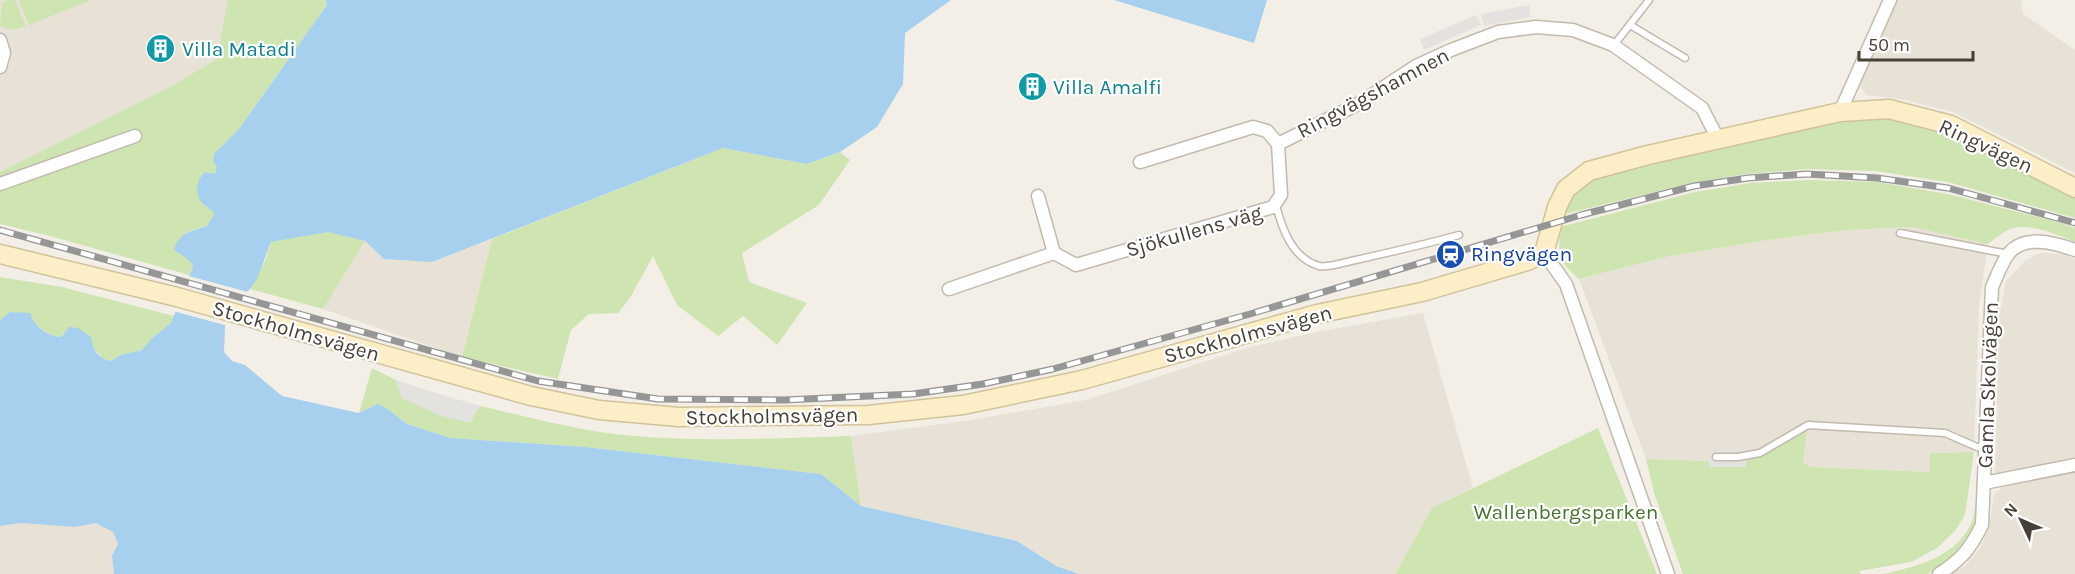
<svg xmlns="http://www.w3.org/2000/svg" width="2075" height="574" viewBox="0 0 2075 574" font-family="Karla,sans-serif">
  <style>
    .residential { fill: #e7e1d6 }
    .green { fill: #cee5b2 }
    .parking { fill: #e4e2df }
    .water { fill: #a6d0ed }
    .pier { fill: #f3efe7 }
    .lines { fill: none; stroke-linecap: round; stroke-linejoin: round }
    .lane-casing { stroke: #c1baad; stroke-width: 9 }
    .street-casing { stroke: #c1baad; stroke-width: 15 }
    .secondary-casing { stroke: #d1c299; stroke-width: 21 }
    .lane { stroke: #fff; stroke-width: 6 }
    .street { stroke: #fff; stroke-width: 12 }
    .secondary { stroke: #fcefc8; stroke-width: 18 }
    .rail-casing { stroke: #969696; stroke-width: 7 }
    .rail { stroke: #fff; stroke-width: 4.5; stroke-dasharray: 14; stroke-linecap: butt }
    .labels { text-anchor: middle; stroke-width: 4.5; stroke-linejoin: round; paint-order: stroke }
    .culture-label { font-size: 21px; fill: #0d838f; stroke: #fff; text-anchor: start }
    .street-label { font-size: 21px; fill: #464037; stroke: #fff }
    .transit-label { font-size: 21px; fill: #164399; stroke: #fff; text-anchor: start }
    .park-label { font-size: 21px; fill: #48752c; stroke: #fff }
  </style>
  <rect width="100%" height="100%" fill="#f3efe7"/>
  <g class="residential">
    <path d="M0 0H326L327 5 239 129 0 220Z"/>
    <path d="M1897 0H2021L2023 14 2075 50V173L1953 112 1900 99 1866 95 1860 84Z"/>
    <path d="M1912 227 1988 244 1979 306 1974 452 1931 453 1930 472 1812 467 1803 464 1746 467 1709 461 1646 459 1579 279 1671 256 1774 239 1847 230Z"/>
    <path d="M492 239 462 357 323 309 365 241 384 259 432 262Z"/>
    <path d="M2040 253 2062 254 2075 259V459L1995 474 1999 318 2006 281 2026 260Z"/>
    <path d="M1423 313 1473 488 1432 508 1395 574H1079L1056 566 1017 541 861 506 851 436 971 420 1086 400 1250 347 1322 331Z"/>
    <path d="M2075 472V574H1952L1966 565 1980 548 1989 527 1994 494 2004 486Z"/>
    <path d="M21 523 75 527 96 523 105 527 113 533 118 544 112 556 114 574H0V526Z"/>
  </g>
  <g class="green">
    <path d="M7 0H15L26 26C16 30 10 31 0 26L2 3Z"/>
    <path d="M19 0H91L29 25Z"/>
    <path d="M228 0H326L327 5 239 129 220 148 217 167 207 207 212 210 214 214 207 226 187 232 179 254 189 258 193 266 189 275 50 236 0 224V172L172 86 217 59Z"/>
    <path d="M1891 118 1952 132 2075 197V218L1948 182 1875 171 1807 169 1746 174 1691 183 1561 215C1569 192 1581 183 1603 174L1843 120Z"/>
    <path d="M723 148 807 164 840 152 850 160 819 205 742 253 749 282 807 303 777 345 743 316 718 336 677 305 653 256 630 298 618 313 589 314 571 330 558 379 462 357 492 239Z"/>
    <path d="M1809 180 1878 182 1948 194 2050 220 2075 228V242C2057 235 2028 221 2008 230 2001 233 1994 240 1988 244L1912 227 1847 230 1774 239 1671 256 1579 279C1556 259 1559 257 1560 227L1695 192 1750 183Z"/>
    <path d="M328 231 365 241 323 309 250 289 266 259 271 242Z"/>
    <path d="M0 277 62 287 174 316 171 323 152 338 142 350 121 355 110 361 103 359 92 346 63 333 61 337C38 335 35 314 10 312L0 320Z"/>
    <path d="M372 368 396 380 402 398 471 422 474 414 481 406C532 418 583 432 635 436 706 442 779 438 851 436L861 506 821 474 585 447 450 438 407 424 385 407 377 404 359 413Z"/>
    <path d="M1598 428 1657 574H1395L1432 508Z"/>
    <path d="M1807 428 1803 463 1812 467 1930 472V453L1974 452 1965 515 1955 531 1937 548 1911 562 1859 571 1861 574H1683L1654 493 1646 459 1709 461V466L1746 467V457Z"/>
    <path d="M1978 486H1980L1979 525 1954 558 1928 574H1882C1916 567 1961 556 1973 518 1976 508 1976 496 1978 486Z"/>
  </g>
  <g class="parking">
    <path d="M1529 5 1531 17 1484 26 1481 14Z"/>
    <path d="M1476 15 1481 25 1424 50 1420 39Z"/>
    <path d="M396 380 446 396 481 406 474 414 471 423 441 416 402 398Z"/>
    <rect x="1709" y="449" width="37" height="18"/>
  </g>
  <g class="water">
    <path d="M326 0H951L905 33 903 84 877 127 840 152 807 164 723 148 432 262 384 259 365 241 328 232 271 242 257 279 250 289 240 298 231 309 225 327 224 352 232 361 245 365 282 396 359 413 377 404 385 407 407 424 450 438 585 447 821 474 861 506 1017 541 1056 566 1079 574H114L112 556 118 544 113 532 96 523 75 527 21 523 0 526V320L10 312 30 313C34 326 47 336 61 337L69 327 78 328 91 337C92 349 98 358 110 361L121 355 142 350 152 338 171 323 193 266C188 257 181 256 174 249 182 230 191 232 207 226L214 214C211 209 208 208 203 204 194 194 196 181 205 172L215 174 217 167 213 162 214 154 239 129 327 5Z"/>
    <path d="M1114 0H1267L1254 43Z"/>
  </g>
  <path class="pier" d="M185 275 248 292 234 310 228 326 173 311Z"/>
  <g class="lines">
    <defs>
      <g id="lane">
        <path d="M1630 25 1685 58"/>
        <path d="M1614 45 1649 0"/>
        <path d="M1276 205C1282 229 1292 258 1319 266 1328 268 1342 263 1351 261 1387 253 1423 245 1459 235"/>
        <path d="M1900 233 2008 254"/>
        <path d="M1716 457H1738L1760 453 1808 425 1945 433 1977 447 1985 448"/>
      </g>
      <g id="street">
        <path d="M0 40 4 53 0 67"/>
        <path d="M1840 112 1890 0"/>
        <path d="M1140 162 1253 127 1267 131 1278 144 1360 103 1416 66 1451 50 1498 32 1536 27 1573 30 1613 45 1702 108 1718 139"/>
        <path d="M0 184 135 136"/>
        <path d="M1038 196 1054 253"/>
        <path d="M1544 253 1566 284 1668 574"/>
        <path d="M949 289 1054 253 1076 265 1273 207 1281 195 1278 144"/>
        <path d="M1984 483 2075 465"/>
        <path d="M1939 574C1962 559 1970 549 1982 525L1992 287C1997 276 2002 262 2009 253 2025 234 2055 243 2075 250"/>
      </g>
      <path id="secondary" d="M0 254 177 297 531 396 599 410 679 417 868 415 963 405 1082 380 1317 314 1422 292 1527 261 1544 253 1557 207 1566 189 1589 171 1648 155 1840 112 1889 109 1951 125 2075 188"/>
    </defs>
    <use href="#lane" class="lane-casing"/>
    <use href="#street" class="street-casing"/>
    <use href="#secondary" class="secondary-casing"/>
    <use href="#lane" class="lane"/>
    <use href="#street" class="street"/>
    <use href="#secondary" class="secondary"/>
    <defs>
      <path id="rail" d="M0 230 538 381 658 399 784 400 913 394 983 384 1053 369 1250 314 1581 215 1694 186 1748 178 1807 174 1877 178 1948 188 2075 223"/>
    </defs>
    <use href="#rail" class="rail-casing"/>
    <use href="#rail" class="rail"/>
  </g>
  <defs>
    <symbol id="building-disc" viewBox="-11 -11 22 22"><circle r="9.5" fill="#0f9aa8" stroke="#fff"/><path d="M-4-6H4V6H1V3H-1V6H-4ZM-2.5-4.3h1.7v1.8h-1.7ZM.8-4.3h1.7v1.8H.8ZM-2.5-1h1.7V.8h-1.7ZM.8-1h1.7V.8H.8Z" fill="#fff"/></symbol>
    <symbol id="station-disc" viewBox="-11 -11 22 22"><circle r="9.5" fill="#1a4fb4" stroke="#fff"/><path d="M-3-6H3Q5-6 5-4V2Q5 4 3 4L4.5 6H3L1.5 4h-3L-3 6H-4.5L-3 4Q-5 4-5 2V-4Q-5-6-3-6ZM-3.5-4v3h7v-3ZM-3.5 1v1.5H-2V1ZM2 1v1.5H3.5V1Z" fill="#fff"/></symbol>
  </defs>
  <g fill-rule="evenodd">
    <use href="#building-disc" x="144" y="32" width="33" height="33"/>
    <use href="#building-disc" x="1016" y="70" width="33" height="33"/>
    <use href="#station-disc" x="1434" y="238" width="33" height="33"/>
  </g>
  <g class="labels">
    <g class="culture-label">
      <text x="182" y="56">Villa Matadi</text>
      <text x="1053" y="94">Villa Amalfi</text>
    </g>
    <g class="street-label">
      <text transform="translate(1373 93) rotate(-28)" y="7">Ringvägshamnen</text>
      <text transform="translate(1986 146) rotate(25)" y="7">Ringvägen</text>
      <text transform="translate(1194 231) rotate(-16)" y="7">Sjökullens väg</text>
      <text transform="translate(296 331) rotate(16)" y="7">Stockholmsvägen</text>
      <text transform="translate(1248 334) rotate(-15)" y="7">Stockholmsvägen</text>
      <text transform="translate(1988 385) rotate(-88)" y="7">Gamla Skolvägen</text>
      <text transform="translate(772 416) rotate(-1)" y="7">Stockholmsvägen</text>
    </g>
    <g class="transit-label">
      <text x="1471" y="261">Ringvägen</text>
    </g>
    <g class="park-label">
      <text x="1566" y="519">Wallenbergsparken</text>
    </g>
  </g>
  <g transform="translate(2021 520) rotate(314)" stroke="#ffffff" stroke-width="4.5" paint-order="stroke">
  <path d="M0-4.5L10 22L0 15L-10 22Z" fill="#464037"/>
  <text y="-9" font-size="16" font-weight="bold" text-anchor="middle" fill="#464037">N</text>
  </g>
  <path d="M1859 51v9h114v-9" fill="none" stroke="#464037" stroke-width="3"/>
  <text x="1868" y="51" font-size="18" fill="#464037" stroke="#ffffff" stroke-width="4.5" paint-order="stroke">50 m</text>
</svg>
